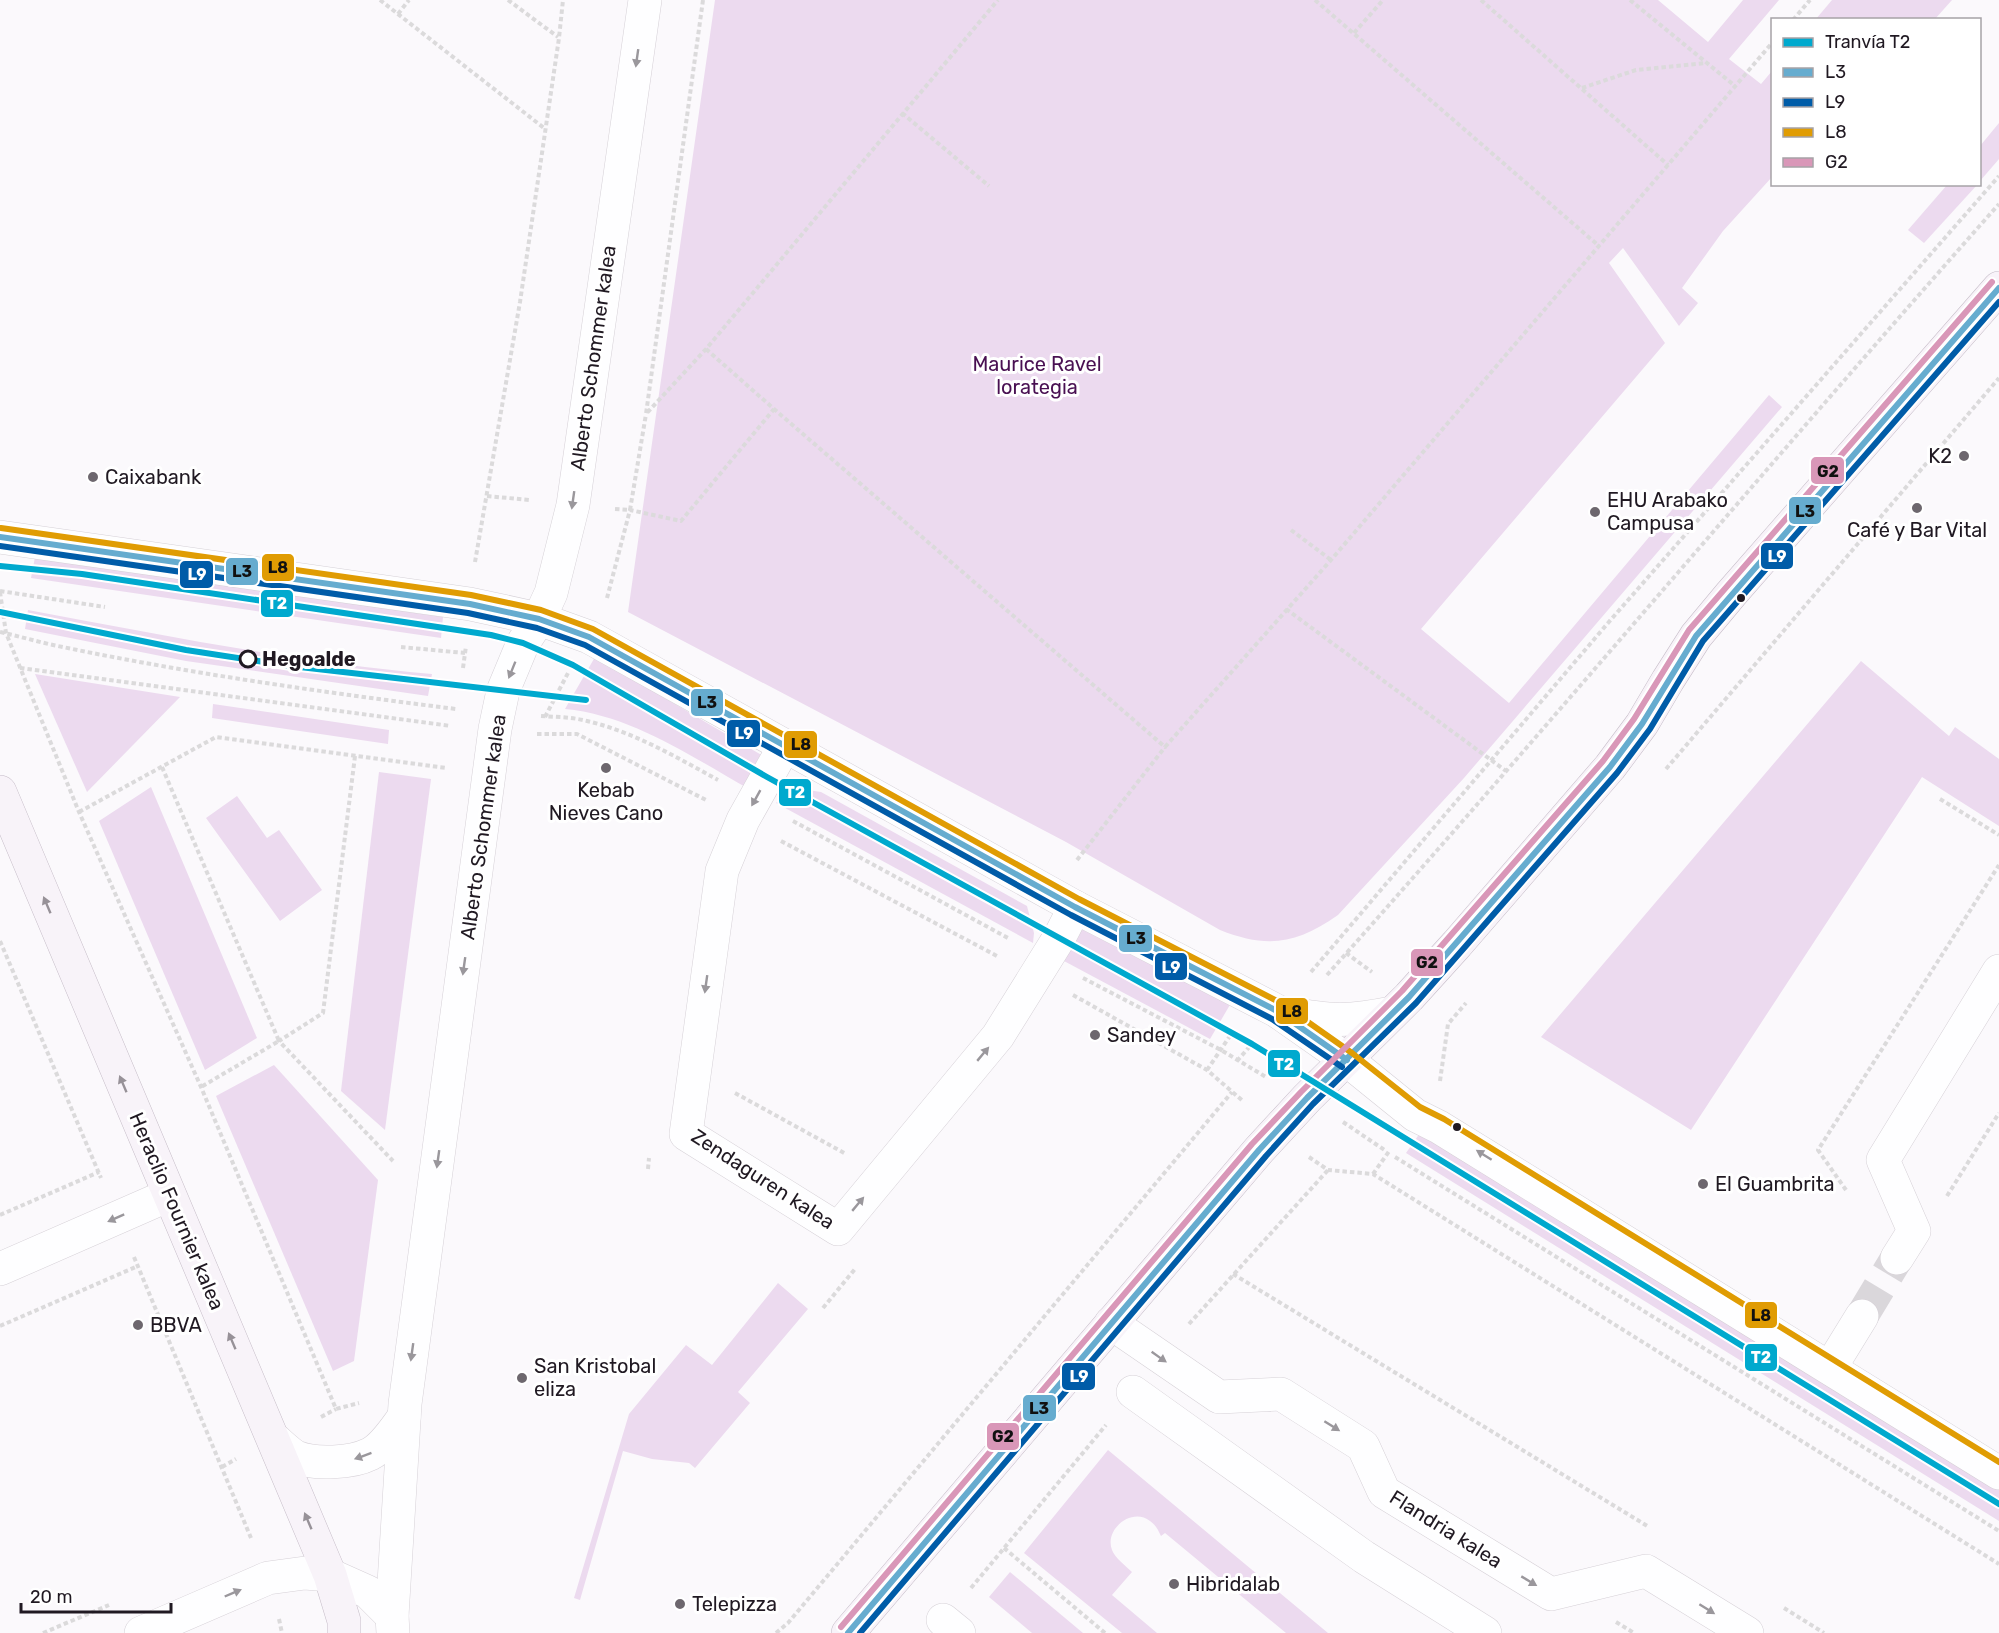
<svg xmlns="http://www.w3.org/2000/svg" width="1999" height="1633" viewBox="0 0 1999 1633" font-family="Rubik,sans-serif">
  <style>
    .green { fill: #ecdaef }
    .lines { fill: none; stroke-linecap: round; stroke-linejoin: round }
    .minor-tunnel { stroke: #dad7db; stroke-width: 33; stroke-dasharray: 33 16; stroke-linecap: butt }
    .minor-casing { stroke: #d6d1d7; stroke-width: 34 }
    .major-casing { stroke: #c6bdc8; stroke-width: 34 }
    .path { stroke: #dbdadb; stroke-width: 4; stroke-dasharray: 4.5 3; stroke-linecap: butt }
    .minor { stroke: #fefeff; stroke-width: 33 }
    .major { stroke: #f8f3f9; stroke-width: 33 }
    .bus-1-casing { stroke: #fff; stroke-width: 10 }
    .bus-2-casing { stroke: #fff; stroke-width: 10 }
    .bus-3-casing { stroke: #fff; stroke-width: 10 }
    .bus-4-casing { stroke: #fff; stroke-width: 10 }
    .bus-1 { stroke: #66accf; stroke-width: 6 }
    .bus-2 { stroke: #005ca8; stroke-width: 6 }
    .bus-3 { stroke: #e09c03; stroke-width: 6 }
    .bus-4 { stroke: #d997b8; stroke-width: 6 }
    .tram-1-casing { stroke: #fff; stroke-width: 10 }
    .tram-1 { stroke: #00a9ce; stroke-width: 6 }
    .oneway { fill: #9a979c }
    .oneway2 { fill: #979198 }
    .poi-dot { fill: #6d676e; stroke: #fff; stroke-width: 2 }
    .bus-dot { fill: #201922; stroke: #fff; stroke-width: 2 }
    .stop-dot { fill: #fff; stroke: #201922; stroke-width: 3 }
    .labels { text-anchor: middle; stroke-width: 6; stroke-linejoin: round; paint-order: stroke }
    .street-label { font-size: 20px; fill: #201922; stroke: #fff }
    .park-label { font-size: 20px; fill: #491052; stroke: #fff }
    .poi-label { font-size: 20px; fill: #201922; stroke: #fff; text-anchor: start }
    .stop-label { font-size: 20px; font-weight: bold; fill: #201922; stroke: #fff; text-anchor: start }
    .line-badge { stroke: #fff; stroke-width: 2 }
    .badge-label { font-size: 16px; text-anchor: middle; font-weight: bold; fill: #fff }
    .pale-badge-label { font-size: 16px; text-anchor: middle; font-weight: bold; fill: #111 }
  </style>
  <rect width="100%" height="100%" fill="#fbf9fc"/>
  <g class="green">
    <path d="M715 0H1658L1708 42 1743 0H1779L1729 59 1761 84 1772 71V177L1723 231 1682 288 1698 303 1679 326 1623 248 1609 263 1665 343 1421 629 1509 703 1769 395 1782 407 1464 778 1338 915C1296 944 1268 949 1220 930L1066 842 628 612Z"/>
    <path d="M1832 0H1952L1935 19H1816Z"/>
    <path d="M1999 123V159L1980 181V146Z"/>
    <path d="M1947 185H1977L1924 243 1908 230Z"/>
    <path d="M35 557 443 617 441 638 31 578Z"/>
    <path d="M28 610C162 635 296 662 432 674L428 696 186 661 25 629Z"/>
    <path d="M595 657 765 757 749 789C692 757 631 715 565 709Z"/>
    <path d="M1861 661 1949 736 1955 727 1999 759V826L1922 777 1691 1130 1541 1037Z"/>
    <path d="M35 674 180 697 87 792Z"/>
    <path d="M213 704 389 730 388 744 212 718Z"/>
    <path d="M379 772 431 779 385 1130 341 1091Z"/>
    <path d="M151 787 257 1038 205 1070 99 821Z"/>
    <path d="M801 789 821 792 1027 906 1034 933 1033 943 776 803 786 793Z"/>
    <path d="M237 796 267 838 279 830 322 890 280 921 206 818Z"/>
    <path d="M1081 928 1231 1003 1210 1039 1064 961Z"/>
    <path d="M274 1065 378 1180 354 1361 333 1371 216 1096Z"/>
    <path d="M1420 1133 1999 1489V1521L1406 1153Z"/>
    <path d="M778 1283 808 1309 738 1392 750 1403 695 1468 689 1463 652 1459 623 1451 580 1600 574 1598 629 1414 686 1345 712 1365Z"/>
    <path d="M1108 1450 1328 1633H1286L1165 1533 1161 1536C1158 1530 1156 1525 1150 1521 1132 1507 1104 1529 1112 1550 1115 1558 1126 1566 1132 1572L1112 1595 1157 1633H1122L1024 1553Z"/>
    <path d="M1010 1572 1083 1633H1032L989 1597Z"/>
  </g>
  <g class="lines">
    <path class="minor-tunnel" d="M1862 1316 1897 1258"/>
    <defs>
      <g id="minor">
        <path d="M0 537 470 604 539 619 589 637 1075 907 1277 1011 1347 1060 1415 1115 1439 1127 1999 1473"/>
        <path d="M784 747 743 820 722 871 686 1134 838 1229 998 1036 1059 938 1075 907"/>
        <path d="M1287 1013C1330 1021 1349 1022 1392 1013"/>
        <path d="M1897 1258 1914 1231 1883 1160 1999 971"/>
        <path d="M0 1269 169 1195"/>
        <path d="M1111 1323 1219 1397 1281 1394 1363 1446 1384 1492 1551 1594 1646 1571 1747 1633"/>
        <path d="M1830 1368 1862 1316"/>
        <path d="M1133 1392 1364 1557 1485 1633"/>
        <path d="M274 1439C281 1445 289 1453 296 1457 315 1465 352 1463 370 1454 384 1447 395 1429 404 1417"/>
        <path d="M943 1620 959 1633"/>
        <path d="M141 1633 268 1578 305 1573 330 1575 368 1592 392 1616"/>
        <path d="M393 1633 392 1616 405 1404 495 729 503 691 523 643 539 619 551 593 573 505 645 0"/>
      </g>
      <g id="major">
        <path d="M0 792 330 1575 344 1621V1633"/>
        <path d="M848 1633 1259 1150 1307 1098 1409 997 1457 944 1610 767 1642 724 1668 680 1696 636 1731 594 1999 288"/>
      </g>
    </defs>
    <use href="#minor" class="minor-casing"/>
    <use href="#major" class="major-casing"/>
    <g class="path">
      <path d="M380 0 544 128"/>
      <path d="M508 0 558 37"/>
      <path d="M703 0 646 414 706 349 998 0"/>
      <path d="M1315 0 1599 246"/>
      <path d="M1481 0 1668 165"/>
      <path d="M1630 0 1735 86"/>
      <path d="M398 14 409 0"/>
      <path d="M1793 20 1810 0"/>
      <path d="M1354 33 1383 0"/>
      <path d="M1582 88 1636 70 1706 63"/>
      <path d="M902 113 989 186"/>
      <path d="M706 349 774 409 1165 747 1331 560 1772 43"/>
      <path d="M487 496 529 500"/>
      <path d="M615 509 630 510 646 414"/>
      <path d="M1291 530 1331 560"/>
      <path d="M475 562 520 302 559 38 563 0"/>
      <path d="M0 591 105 607"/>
      <path d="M0 592 6 633 79 812 201 1087 336 1409 359 1403"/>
      <path d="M607 598 630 510 681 521 774 409"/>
      <path d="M1286 609 1506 771"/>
      <path d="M0 632C18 636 35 641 53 645 186 673 321 692 456 709"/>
      <path d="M401 647 465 653"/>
      <path d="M20 668 451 726"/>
      <path d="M463 668 466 646"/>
      <path d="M541 716C556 717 572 717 587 721 634 732 676 757 718 780"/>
      <path d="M545 717 568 673"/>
      <path d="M537 734H577L706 800"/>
      <path d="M355 756 323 1013 279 1041 393 1161"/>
      <path d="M162 767 279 1041 201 1087"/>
      <path d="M1666 769 1999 378"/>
      <path d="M1940 799 1999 835"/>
      <path d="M79 812 216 737 446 768"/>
      <path d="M793 821 1008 938"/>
      <path d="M781 841 997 956"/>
      <path d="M1077 860 1165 747"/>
      <path d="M0 941 101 1178"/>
      <path d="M1346 953 1372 972"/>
      <path d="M1311 972 1608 623 1999 176"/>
      <path d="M1327 975C1554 720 1773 459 1999 204"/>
      <path d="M1083 978 1221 1050 1266 1077"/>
      <path d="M1073 995 1207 1070 1244 1102"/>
      <path d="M1237 1061 1251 1045"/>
      <path d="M1207 1070 1230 1036"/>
      <path d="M1440 1081 1448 1024 1466 1003"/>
      <path d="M735 1093 846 1154"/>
      <path d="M1343 1122 1386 1151"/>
      <path d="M1309 1157 1328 1170 1373 1174 1999 1564"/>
      <path d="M1395 1157 1999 1531"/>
      <path d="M648 1169 649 1158"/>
      <path d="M1373 1174 1390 1150"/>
      <path d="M1846 1190 1818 1150 1999 865"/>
      <path d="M1947 1196 1999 1113"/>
      <path d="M0 1215 99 1172"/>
      <path d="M134 1257 251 1538"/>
      <path d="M1233 1274 1649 1527"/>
      <path d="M823 1308 855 1269"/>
      <path d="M1189 1324 1328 1170"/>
      <path d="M0 1326 138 1266"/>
      <path d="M321 1417 336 1409"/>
      <path d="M222 1467 236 1459"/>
      <path d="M1004 1548 1105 1633"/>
      <path d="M971 1588 1106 1425"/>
      <path d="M1784 1608 1824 1633"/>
      <path d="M279 1619 282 1633"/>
      <path d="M1616 1622 1634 1633"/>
      <path d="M43 1633 109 1605"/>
      <path d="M776 1633 788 1623 1232 1092"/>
    </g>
    <use href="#minor" class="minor"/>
    <use href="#major" class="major"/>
    <defs>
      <g id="bus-1">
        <path d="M0 537 470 604 539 619 589 637 1075 907 1277 1011 1347 1060"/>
        <path d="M848 1633 1259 1150 1307 1098 1409 997 1610 767 1642 724 1696 636 1999 288"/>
      </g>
      <g id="bus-2">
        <path d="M0 546 468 613 537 628 585 645 1071 915 1272 1019 1342 1067"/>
        <path d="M860 1633 1266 1156 1313 1104 1416 1003 1617 773 1650 729 1703 641 1999 302"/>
      </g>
      <path id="bus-3" d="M1 528 471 595 541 610 593 629 1079 899 1281 1003 1352 1053 1420 1107 1444 1119 1999 1462"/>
      <path id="bus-4" d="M841 1627 1252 1144 1301 1092 1402 991 1603 761 1634 719 1689 630 1992 282"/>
    </defs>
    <use href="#bus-1" class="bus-1-casing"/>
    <use href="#bus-2" class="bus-2-casing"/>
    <use href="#bus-3" class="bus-3-casing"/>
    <use href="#bus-4" class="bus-4-casing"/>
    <use href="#bus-1" class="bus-1"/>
    <use href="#bus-2" class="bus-2"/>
    <use href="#bus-3" class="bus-3"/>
    <use href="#bus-4" class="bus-4"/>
    <defs>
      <g id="tram-1">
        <path d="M0 566 82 574 491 635 523 643 573 665 767 777 1252 1044 1999 1504"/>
        <path d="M0 612 186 650 291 666 586 700"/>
      </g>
    </defs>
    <use href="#tram-1" class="tram-1-casing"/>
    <use href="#tram-1" class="tram-1"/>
  </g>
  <defs><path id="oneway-solid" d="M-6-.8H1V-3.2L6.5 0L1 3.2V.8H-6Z" transform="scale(1.5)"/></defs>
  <g class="oneway">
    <use href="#oneway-solid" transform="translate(637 58) rotate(98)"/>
    <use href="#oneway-solid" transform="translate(573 500) rotate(98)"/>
    <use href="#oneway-solid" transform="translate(512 670) rotate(112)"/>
    <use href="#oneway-solid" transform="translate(756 798) rotate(119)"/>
    <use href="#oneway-solid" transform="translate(464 966) rotate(98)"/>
    <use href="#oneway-solid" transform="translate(706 984) rotate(98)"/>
    <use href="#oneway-solid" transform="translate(983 1054) rotate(-50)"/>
    <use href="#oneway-solid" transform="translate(1484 1155) rotate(-148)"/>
    <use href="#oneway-solid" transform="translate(438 1159) rotate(98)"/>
    <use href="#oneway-solid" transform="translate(858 1204) rotate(-50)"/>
    <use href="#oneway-solid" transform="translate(116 1218) rotate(156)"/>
    <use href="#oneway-solid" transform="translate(412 1352) rotate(98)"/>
    <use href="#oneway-solid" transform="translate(1159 1357) rotate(35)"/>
    <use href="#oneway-solid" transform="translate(1332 1426) rotate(32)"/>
    <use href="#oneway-solid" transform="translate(363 1456) rotate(160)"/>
    <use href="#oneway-solid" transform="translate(1529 1581) rotate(31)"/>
    <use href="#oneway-solid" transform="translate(233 1593) rotate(-23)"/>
    <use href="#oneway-solid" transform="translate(1707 1609) rotate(32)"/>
  </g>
  <g class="oneway2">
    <use href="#oneway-solid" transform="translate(47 905) rotate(-113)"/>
    <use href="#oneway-solid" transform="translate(123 1084) rotate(-113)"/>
    <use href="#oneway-solid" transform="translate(232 1341) rotate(-113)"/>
    <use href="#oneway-solid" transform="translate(308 1521) rotate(-113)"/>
  </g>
  <g class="poi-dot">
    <circle cx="1964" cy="456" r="6"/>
    <circle cx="93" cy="477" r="6"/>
    <circle cx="1917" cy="508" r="6"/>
    <circle cx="1595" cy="512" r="6"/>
    <circle cx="606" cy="768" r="6"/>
    <circle cx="1095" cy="1035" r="6"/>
    <circle cx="1703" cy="1184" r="6"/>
    <circle cx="138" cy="1325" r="6"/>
    <circle cx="522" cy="1378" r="6"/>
    <circle cx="1174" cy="1584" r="6"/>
    <circle cx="680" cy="1604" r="6"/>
  </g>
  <g class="bus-dot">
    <circle cx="1741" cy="598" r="5"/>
    <circle cx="1457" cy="1127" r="5"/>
  </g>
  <circle class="stop-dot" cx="248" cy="659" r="8"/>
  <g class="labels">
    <g class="street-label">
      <text transform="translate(593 358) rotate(-82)" y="7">Alberto Schommer kalea</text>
      <text transform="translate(483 827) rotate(-82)" y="7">Alberto Schommer kalea</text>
      <text transform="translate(763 1179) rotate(33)" y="7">Zendaguren kalea</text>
      <text transform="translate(177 1211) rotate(67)" y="7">Heraclio Fournier kalea</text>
      <text transform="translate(1446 1529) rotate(32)" y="7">Flandria kalea</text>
    </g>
    <g class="park-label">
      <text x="1037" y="371">Maurice Ravel<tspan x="1037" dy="23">lorategia</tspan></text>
    </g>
    <g class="poi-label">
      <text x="1952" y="463" text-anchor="end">K2</text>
      <text x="105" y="484">Caixabank</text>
      <text x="1607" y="507">EHU Arabako<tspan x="1607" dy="23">Campusa</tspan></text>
      <text x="1917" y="537" text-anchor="middle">Café y Bar Vital</text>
      <text x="606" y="797" text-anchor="middle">Kebab<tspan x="606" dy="23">Nieves Cano</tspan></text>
      <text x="1107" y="1042">Sandey</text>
      <text x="1715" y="1191">El Guambrita</text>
      <text x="150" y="1332">BBVA</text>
      <text x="534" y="1373">San Kristobal<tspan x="534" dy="23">eliza</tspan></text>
      <text x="1186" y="1591">Hibridalab</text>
      <text x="692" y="1611">Telepizza</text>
    </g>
    <g class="stop-label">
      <text x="262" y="666">Hegoalde</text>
    </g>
  </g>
  <g class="line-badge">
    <rect x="1810" y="456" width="35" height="29" rx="6" fill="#d997b8"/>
    <rect x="1788" y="496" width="34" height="29" rx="6" fill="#66accf"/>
    <rect x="1760" y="542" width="34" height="28" rx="6" fill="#005ca8"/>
    <rect x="261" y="553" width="34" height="29" rx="6" fill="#e09c03"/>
    <rect x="225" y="557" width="34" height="29" rx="6" fill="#66accf"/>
    <rect x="179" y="560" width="35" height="29" rx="6" fill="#005ca8"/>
    <rect x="260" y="589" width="34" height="29" rx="6" fill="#00a9ce"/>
    <rect x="690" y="688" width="34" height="29" rx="6" fill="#66accf"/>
    <rect x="726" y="719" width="35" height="29" rx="6" fill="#005ca8"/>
    <rect x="783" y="730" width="35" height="29" rx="6" fill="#e09c03"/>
    <rect x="778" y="778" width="34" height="29" rx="6" fill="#00a9ce"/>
    <rect x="1118" y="924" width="35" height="29" rx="6" fill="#66accf"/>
    <rect x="1410" y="948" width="34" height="29" rx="6" fill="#d997b8"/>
    <rect x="1154" y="952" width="34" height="29" rx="6" fill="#005ca8"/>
    <rect x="1275" y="997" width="34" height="28" rx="6" fill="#e09c03"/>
    <rect x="1267" y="1049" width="34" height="29" rx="6" fill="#00a9ce"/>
    <rect x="1744" y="1301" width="34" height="28" rx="6" fill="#e09c03"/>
    <rect x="1744" y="1343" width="34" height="29" rx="6" fill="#00a9ce"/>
    <rect x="1061" y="1362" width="35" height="29" rx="6" fill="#005ca8"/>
    <rect x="1022" y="1394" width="35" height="28" rx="6" fill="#66accf"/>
    <rect x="986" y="1422" width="34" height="29" rx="6" fill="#d997b8"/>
  </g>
  <g class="badge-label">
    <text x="1777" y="562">L9</text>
    <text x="197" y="580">L9</text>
    <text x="277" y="609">T2</text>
    <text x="744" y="739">L9</text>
    <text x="795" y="798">T2</text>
    <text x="1171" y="973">L9</text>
    <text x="1284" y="1070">T2</text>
    <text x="1761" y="1363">T2</text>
    <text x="1079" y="1382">L9</text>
  </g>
  <g class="pale-badge-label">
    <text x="1828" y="477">G2</text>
    <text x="1805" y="517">L3</text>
    <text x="278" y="573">L8</text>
    <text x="242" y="577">L3</text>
    <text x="707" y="708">L3</text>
    <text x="801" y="750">L8</text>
    <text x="1136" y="944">L3</text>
    <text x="1427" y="968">G2</text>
    <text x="1292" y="1017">L8</text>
    <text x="1761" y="1321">L8</text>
    <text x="1039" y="1414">L3</text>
    <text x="1003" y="1442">G2</text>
  </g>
  <rect x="1771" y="18" width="210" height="168" fill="#ffffff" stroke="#a6a3a7" stroke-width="1.5"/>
  <rect x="1783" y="38" width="30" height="9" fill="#00a9ce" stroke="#a6a3a7" stroke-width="1.5"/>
  <text x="1825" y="48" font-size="18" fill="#201922">Tranvía T2</text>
  <rect x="1783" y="68" width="30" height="9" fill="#66accf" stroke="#a6a3a7" stroke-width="1.5"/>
  <text x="1825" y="78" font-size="18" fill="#201922">L3</text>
  <rect x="1783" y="98" width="30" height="9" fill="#005ca8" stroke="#a6a3a7" stroke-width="1.5"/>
  <text x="1825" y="108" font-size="18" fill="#201922">L9</text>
  <rect x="1783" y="128" width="30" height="9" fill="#e09c03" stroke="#a6a3a7" stroke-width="1.5"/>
  <text x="1825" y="138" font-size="18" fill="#201922">L8</text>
  <rect x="1783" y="158" width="30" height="9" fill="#d997b8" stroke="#a6a3a7" stroke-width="1.5"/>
  <text x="1825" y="168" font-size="18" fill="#201922">G2</text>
  <path d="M21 1603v9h150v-9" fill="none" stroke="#201922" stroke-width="3"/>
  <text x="30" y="1603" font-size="18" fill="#201922" stroke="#ffffff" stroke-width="4.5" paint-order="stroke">20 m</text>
</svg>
